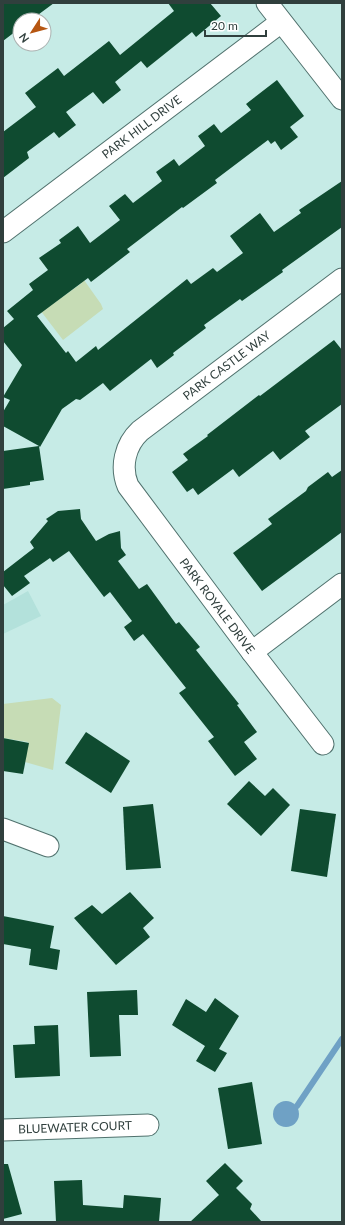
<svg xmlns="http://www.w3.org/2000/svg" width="345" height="1225" viewBox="0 0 345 1225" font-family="Lato,sans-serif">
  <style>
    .built { fill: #b3e1db }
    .green { fill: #c6dcb5 }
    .water { fill: #6fa1c5 }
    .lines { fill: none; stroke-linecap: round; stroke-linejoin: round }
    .stream { stroke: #6fa1c5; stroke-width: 6 }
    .building { fill: #0f4b30 }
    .street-casing { stroke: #50716d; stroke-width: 23 }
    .street { stroke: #fff; stroke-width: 21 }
    .labels { text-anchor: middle; stroke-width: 4; stroke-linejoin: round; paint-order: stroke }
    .street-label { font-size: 12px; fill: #303f3d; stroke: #fff }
  </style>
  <rect width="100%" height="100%" fill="#c6ebe6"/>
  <path class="built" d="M28 591 41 616 3 634V605Z"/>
  <g class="green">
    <path d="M80 280H84L101 304 103 309 63 340 40 310 47 308 82 283Z"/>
    <path d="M52 698 61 705 53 770 25 762 28 742 3 738V704Z"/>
  </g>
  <circle class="water" cx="286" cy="1114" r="13"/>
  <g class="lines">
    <path class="stream" d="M297 1106 342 1039"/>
  </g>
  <g class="building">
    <path d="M3 3H54L31 20H20V28L3 41Z"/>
    <path d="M168 3H210L221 16 196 37 192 32 147 68 141 61 115 82 121 90 103 104 93 92 66 112 76 125 59 138 54 132 27 152 29 158 3 178V132L36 107 25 93 58 68 64 76 109 41 120 55 174 11Z"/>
    <path d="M277 80 304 116 290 127 298 137 281 150 275 141 271 144 268 140 215 180 217 183 183 208 182 207 127 249 130 252 91 282 88 278 37 316 66 353 68 351 76 362 96 346 98 350 187 279 191 284 213 268 217 272 243 253 230 236 260 213 274 232 301 213 299 210 342 181V227L282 270 283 272 266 284 242 301 240 299 204 325 206 328 173 353 174 355 157 368 151 359 110 391 103 383 80 400 76 399 62 409 40 447 39 446 44 480 30 482V485L3 489V451L39 446 3 426V412L10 400 3 397 22 365 3 341V328L14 319 7 311 33 290 29 284 48 270 39 258 61 243 59 240 78 226 90 243 120 220 109 206 125 194 133 203 162 181 156 172 174 159 179 166 205 146 198 136 214 124 221 133 251 110 246 104Z"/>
    <path d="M334 340 342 350V404L305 431 310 437 280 460 273 451 239 477 233 469 198 495 193 488 187 492 172 472 188 460 183 454 208 436 207 435 259 395 260 396Z"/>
    <path d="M342 470V532L262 591 233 553 272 524 268 519 306 491 308 487 328 472 332 477Z"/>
    <path d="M80 509 81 519 96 541 109 534 120 531 121 548 126 555 118 561 139 589 147 584 176 624 179 622 200 647 196 650 239 704 237 705 257 732 244 742 257 759 235 776 208 741 214 737 179 693 186 688 143 634 134 641 124 627 132 621 110 592 104 597 69 551 53 562 50 558 24 576 30 583 12 596 3 585V572L34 548 30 542 48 521 46 519 58 511Z"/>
    <path d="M86 732 130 761 111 793 65 763Z"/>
    <path d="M3 738 29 743 23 774 3 771Z"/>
    <path d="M249 781 265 796 273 788 290 805 261 836 227 804Z"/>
    <path d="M153 804 161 868 126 870 123 807Z"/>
    <path d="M300 809 336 814 327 877 291 871Z"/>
    <path d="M130 892 154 918 143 928 150 937 116 965 74 918 92 905 102 914Z"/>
    <path d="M3 916 54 926 50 948 60 950 57 970 29 965 31 949 3 944Z"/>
    <path d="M137 990 138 1015H119L121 1056 90 1057 87 992Z"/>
    <path d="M215 998 239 1016 219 1049 227 1053 215 1072 196 1061 205 1046 172 1025 186 999 206 1012Z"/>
    <path d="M58 1025 60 1076 15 1078 13 1045 35 1044 34 1026Z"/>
    <path d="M252 1082 262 1144 228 1149 218 1088Z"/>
    <path d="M225 1163 243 1181 236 1188 252 1204 250 1209 262 1222H190L219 1195 206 1181Z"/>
    <path d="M3 1164H8L22 1214 3 1219Z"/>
    <path d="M82 1180 83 1205 123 1208 124 1195 161 1198 159 1222H56L54 1181Z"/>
  </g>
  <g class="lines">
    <defs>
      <g id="street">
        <path d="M267 3 342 99"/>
        <path id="s1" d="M3 232 281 22"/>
        <path d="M252 652 342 584"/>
        <path id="s2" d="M323 744 252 652 128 486C120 467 125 445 140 431L342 279"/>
        <path d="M3 829 48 846"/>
        <path id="s3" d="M3 1130 148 1125"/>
      </g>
    </defs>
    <use href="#street" class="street-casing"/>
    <use href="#street" class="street"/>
  </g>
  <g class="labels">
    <g class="street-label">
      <text dy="4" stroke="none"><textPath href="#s1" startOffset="174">PARK HILL DRIVE</textPath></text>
      <text dy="4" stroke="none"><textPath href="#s2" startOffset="492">PARK CASTLE WAY</textPath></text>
      <text transform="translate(217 606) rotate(53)" y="4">PARK ROYALE DRIVE</text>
      <text dy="4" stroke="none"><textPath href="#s3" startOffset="72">BLUEWATER COURT</textPath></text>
    </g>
  </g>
  <rect width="345" height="1225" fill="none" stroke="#303f3d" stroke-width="8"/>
  <g transform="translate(32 32) rotate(234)"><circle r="19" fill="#ffffff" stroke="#acb2b1"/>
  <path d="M0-3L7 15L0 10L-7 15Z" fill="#b65612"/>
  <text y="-6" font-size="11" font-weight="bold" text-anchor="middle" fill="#303f3d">N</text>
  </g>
  <path d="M205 30v6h61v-6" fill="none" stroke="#303f3d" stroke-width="2"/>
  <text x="211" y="30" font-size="12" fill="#303f3d" stroke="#ffffff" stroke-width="3" paint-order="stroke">20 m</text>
</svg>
